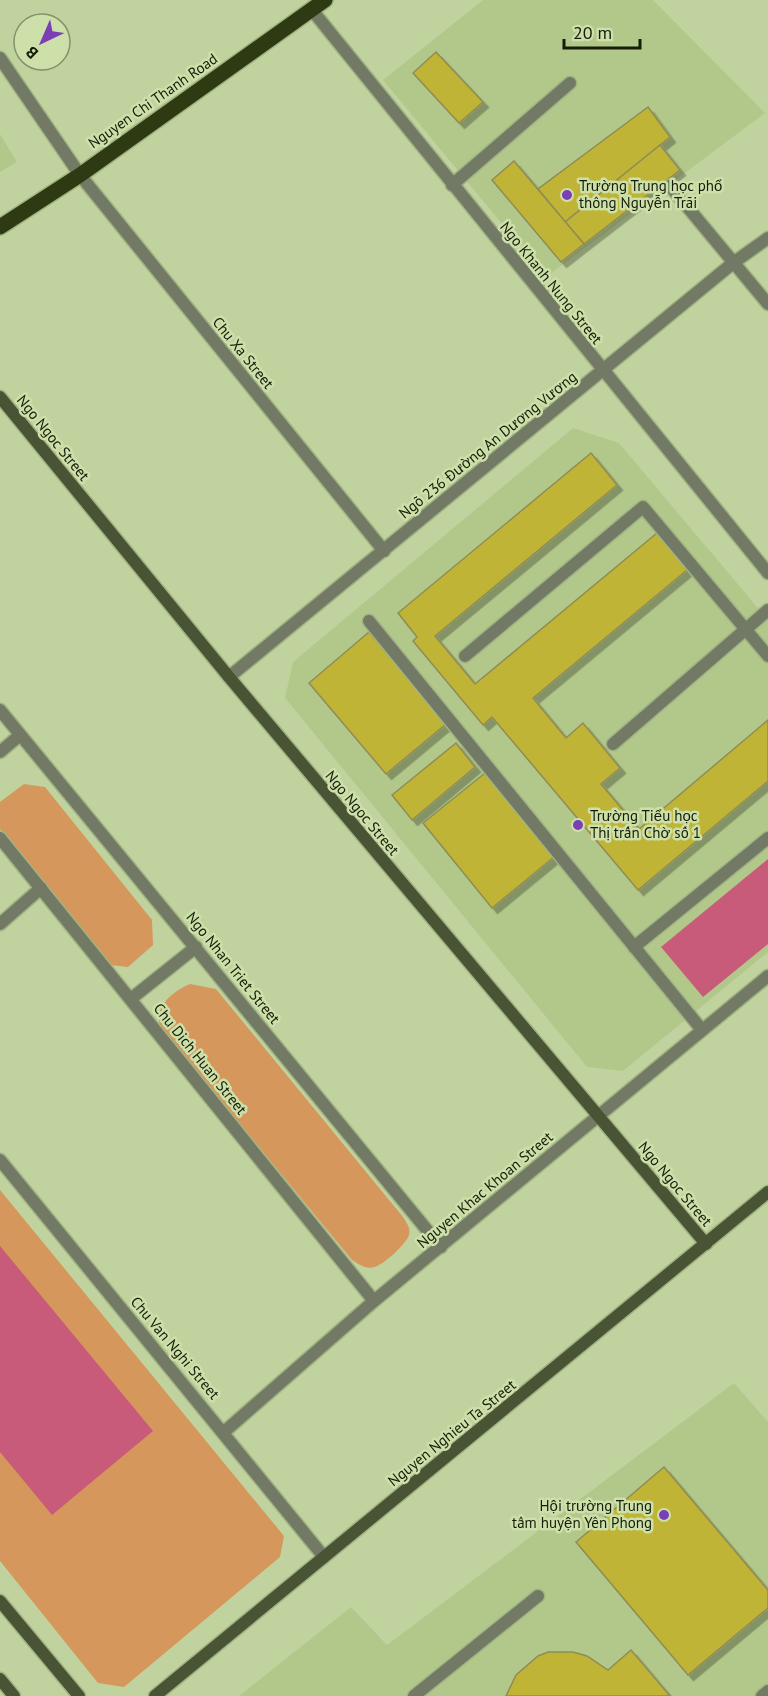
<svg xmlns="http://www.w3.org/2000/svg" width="768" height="1696" viewBox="0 0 768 1696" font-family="'PT Sans',sans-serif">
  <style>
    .built { fill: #b2c88b }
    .green { fill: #d5975b }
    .water { fill: #c95b7a }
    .building { fill: #bfb434; stroke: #908c56; stroke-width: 1.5; filter: url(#shadow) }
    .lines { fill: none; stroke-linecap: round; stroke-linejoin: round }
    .lane-casing { stroke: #a1b283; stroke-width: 15 }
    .street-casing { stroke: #a1b283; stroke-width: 15 }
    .secondary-casing { stroke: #a1b283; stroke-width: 15 }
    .primary-casing { stroke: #a1b283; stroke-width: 18 }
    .lane { stroke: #727a65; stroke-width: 12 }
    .street { stroke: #727a65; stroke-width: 12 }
    .secondary { stroke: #495435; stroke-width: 12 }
    .primary { stroke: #2d3a12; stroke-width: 15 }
    .poi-dot { fill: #7b3eb4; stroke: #cde0aa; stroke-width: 2 }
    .labels { text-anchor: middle; stroke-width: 5; stroke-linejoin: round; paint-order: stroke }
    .street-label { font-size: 15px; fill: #161c08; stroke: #cde0aa }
    .poi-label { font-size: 15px; fill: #161c08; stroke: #cde0aa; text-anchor: start }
  </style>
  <defs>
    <filter id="shadow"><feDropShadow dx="5.5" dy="5.5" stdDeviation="0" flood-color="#0004"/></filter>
  </defs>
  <rect width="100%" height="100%" fill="#c0d39e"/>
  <g class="built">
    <path d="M483 0H653L765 113 546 277 383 80Z"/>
    <path d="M0 134 17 162 0 172Z"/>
    <path d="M573 428 619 443 768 620V952L623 1071 587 1067 285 698 293 662Z"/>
    <path d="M734 1383 768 1422V1696H239L351 1607 387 1645Z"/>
  </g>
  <g class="green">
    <path d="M24 784 45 787 152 920 153 945 128 967 110 965 0 829V802Z"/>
    <path d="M190 984 216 989 403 1217C406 1222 411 1228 409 1235 406 1244 384 1265 374 1267 367 1270 358 1264 352 1260L161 1028C152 1008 173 991 190 984Z"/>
    <path d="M0 1190 284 1536 280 1557 124 1687 98 1683 0 1561Z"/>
  </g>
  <g class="water">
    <path d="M768 859V944L703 997 661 947Z"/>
    <path d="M0 1246 153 1431 52 1515 0 1452Z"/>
  </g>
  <g class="building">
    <path d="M436 52 483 102 459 123 413 73Z"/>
    <path d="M648 107 670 137 565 222 538 189Z"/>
    <path d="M660 145 680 170 584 244 565 222Z"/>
    <path d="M514 161 584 244 561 262 492 180Z"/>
    <path d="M591 453 617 485 435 636 475 684 663 528 693 565 533 698 566 738 583 723 620 768 601 784 639 829 768 720V781L638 890 492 717 483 725 413 641 417 637 398 613Z"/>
    <path d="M369 632 446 724 386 774 309 683Z"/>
    <path d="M456 743 475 767 412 820 392 795Z"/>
    <path d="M485 773 554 857 492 908 423 823Z"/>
    <path d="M664 1467 768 1590V1608L688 1675 576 1542Z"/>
    <path d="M631 1650 670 1696H506L516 1675 538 1656 548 1652H573L587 1656 608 1670Z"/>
  </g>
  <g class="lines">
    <defs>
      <g id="lane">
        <path d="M452 185 570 83"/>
        <path d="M369 621 702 1030"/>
        <path d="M465 656 643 507 768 656"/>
        <path d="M613 744 768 610"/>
        <path d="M634 947 768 838"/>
        <path d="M414 1696 538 1596"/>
        <path d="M762 1696 768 1691"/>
      </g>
      <g id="street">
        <path d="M312 10 768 573"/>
        <path d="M0 58 80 175 384 551"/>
        <path d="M670 186 768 304"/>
        <path d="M229 677 733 263 768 238"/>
        <path d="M0 710 441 1247"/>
        <path d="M0 752 20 735"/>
        <path d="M0 838 374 1301"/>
        <path d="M0 924 41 888"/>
        <path d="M132 998 196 947"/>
        <path d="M0 1160 324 1557"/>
        <path d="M224 1432 374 1301 768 976"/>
      </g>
      <g id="secondary">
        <path d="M0 397 229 677 706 1244"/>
        <path d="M0 1601 79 1696"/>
        <path d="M0 1679 14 1696"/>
        <path d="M155 1696 768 1192"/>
      </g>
      <path id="primary" d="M0 227 80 175 325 0"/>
    </defs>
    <use href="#lane" class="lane-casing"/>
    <use href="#street" class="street-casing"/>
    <use href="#secondary" class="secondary-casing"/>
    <use href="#primary" class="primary-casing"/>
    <use href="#lane" class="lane"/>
    <use href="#street" class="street"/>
    <use href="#secondary" class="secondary"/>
    <use href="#primary" class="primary"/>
  </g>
  <g class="poi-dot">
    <circle cx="567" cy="195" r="6"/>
    <circle cx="578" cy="825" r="6"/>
    <circle cx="664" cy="1515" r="6"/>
  </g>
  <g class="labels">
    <g class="street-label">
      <text transform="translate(153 101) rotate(-35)" y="5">Nguyen Chi Thanh Road</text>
      <text transform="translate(551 283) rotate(51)" y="5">Ngo Khanh Nung Street</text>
      <text transform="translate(243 353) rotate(51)" y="5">Chu Xa Street</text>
      <text transform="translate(53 438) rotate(51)" y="5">Ngo Ngoc Street</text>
      <text transform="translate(488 445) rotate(-39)" y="5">Ngõ 236 Đường An Dương Vương</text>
      <text transform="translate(362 813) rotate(50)" y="5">Ngo Ngoc Street</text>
      <text transform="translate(233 968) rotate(51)" y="5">Ngo Nhan Triet Street</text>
      <text transform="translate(200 1059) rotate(51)" y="5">Chu Dich Huan Street</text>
      <text transform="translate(675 1184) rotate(50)" y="5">Ngo Ngoc Street</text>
      <text transform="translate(485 1190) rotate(-40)" y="5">Nguyen Khac Khoan Street</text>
      <text transform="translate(175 1348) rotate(50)" y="5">Chu Van Nghi Street</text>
      <text transform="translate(452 1433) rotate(-39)" y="5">Nguyen Nghieu Ta Street</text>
    </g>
    <g class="poi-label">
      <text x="579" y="191">Trường Trung học phổ<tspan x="579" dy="17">thông Nguyễn Trãi</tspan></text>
      <text x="590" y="821">Trường Tiểu học<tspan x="590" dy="17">Thị trấn Chờ số 1</tspan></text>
      <text x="652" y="1511" text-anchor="end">Hội trường Trung<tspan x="652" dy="17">tâm huyện Yên Phong</tspan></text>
    </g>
  </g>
  <g transform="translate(42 42) rotate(224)"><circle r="28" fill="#cde0aa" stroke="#849269" stroke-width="1.5"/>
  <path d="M0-4.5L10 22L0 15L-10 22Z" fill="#7b3eb4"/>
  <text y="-9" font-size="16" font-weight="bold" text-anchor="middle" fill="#161c08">B</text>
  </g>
  <path d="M564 39v9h76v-9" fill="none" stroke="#161c08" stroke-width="3"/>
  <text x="573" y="39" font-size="18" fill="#161c08" stroke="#cde0aa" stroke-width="4.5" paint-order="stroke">20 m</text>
</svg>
